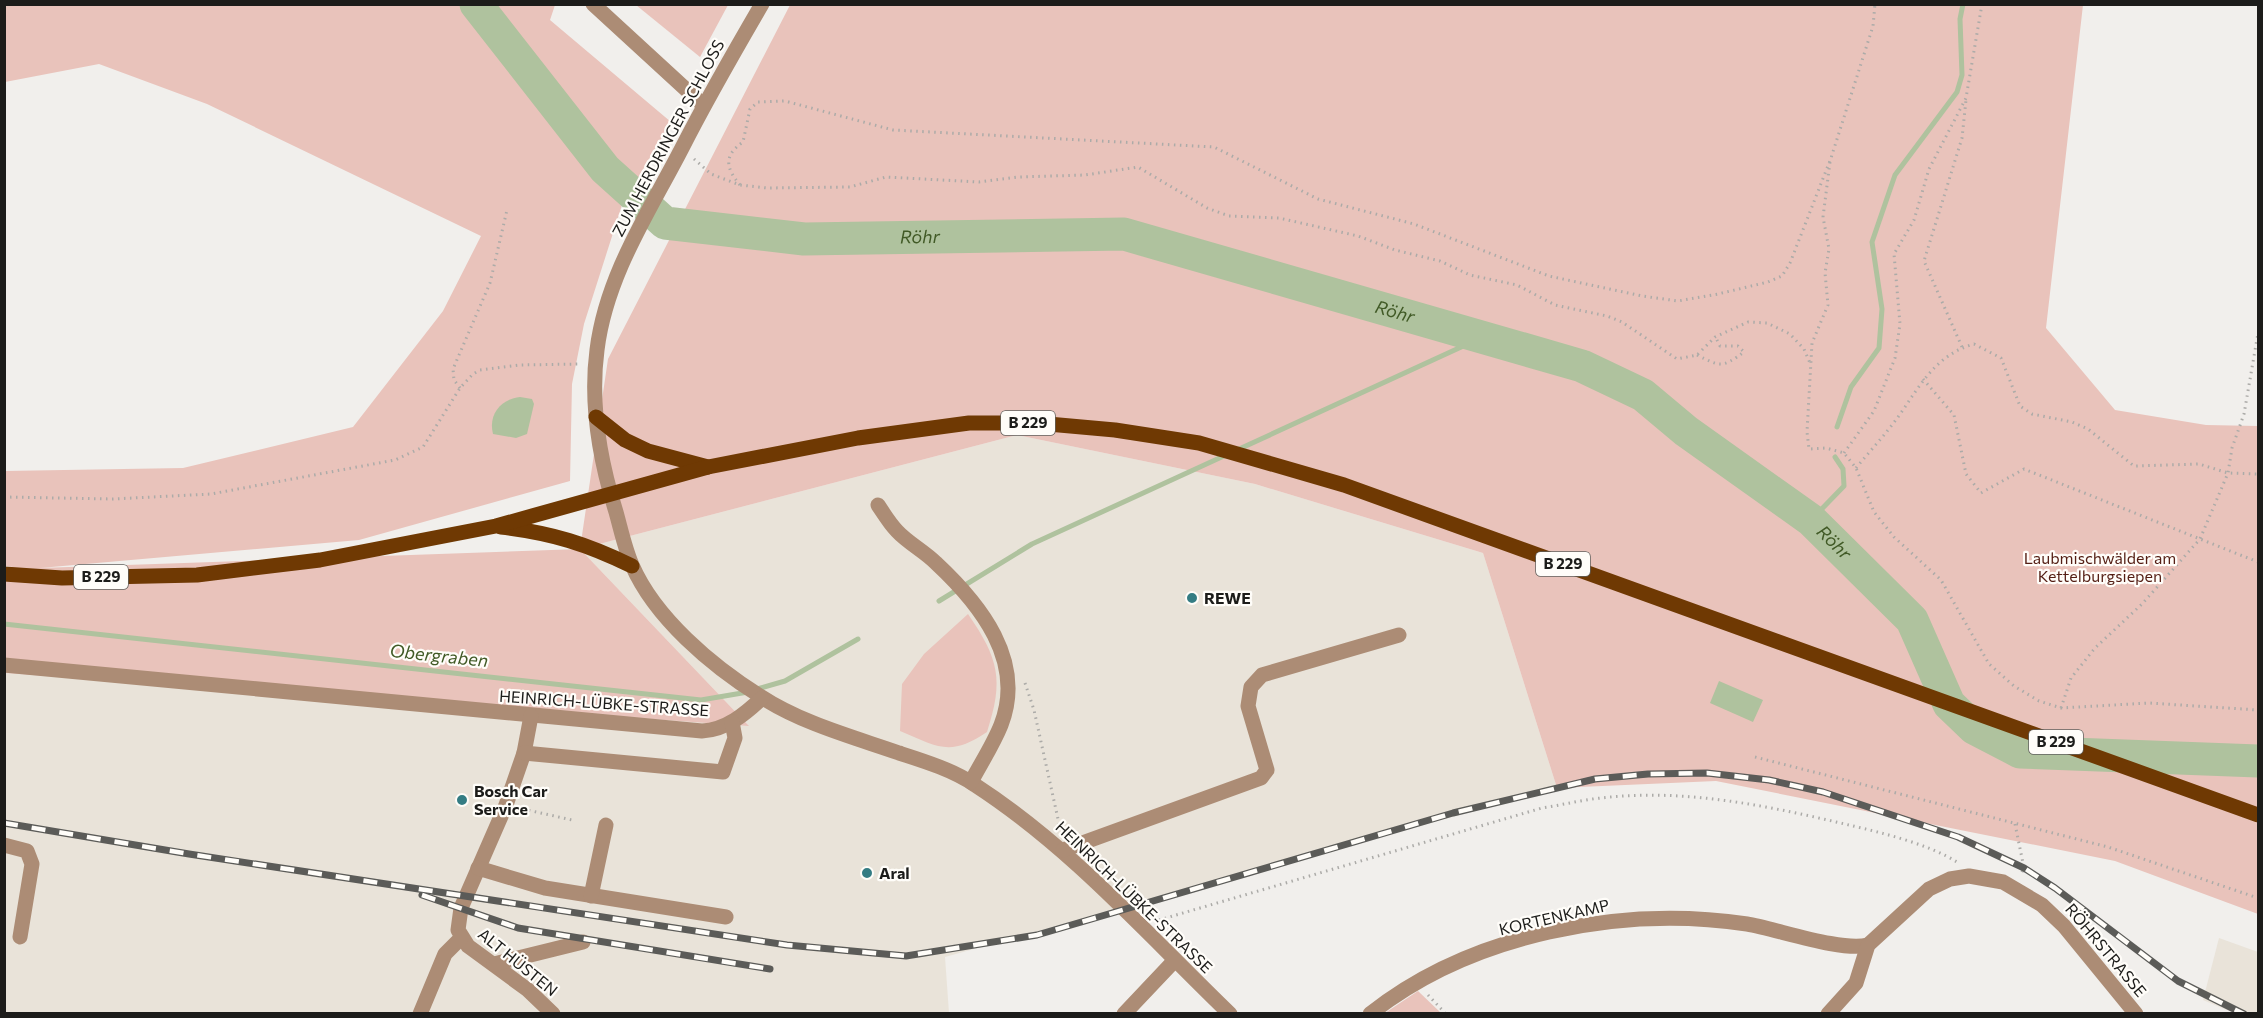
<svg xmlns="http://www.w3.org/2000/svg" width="2263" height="1018" viewBox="0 0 2263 1018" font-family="Commissioner,sans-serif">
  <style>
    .built { fill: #e9e3d9 }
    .green { fill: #e9c3bb }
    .water { fill: #afc29e }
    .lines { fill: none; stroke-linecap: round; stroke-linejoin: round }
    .stream { stroke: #afc29e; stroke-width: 5 }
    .river { stroke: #afc29e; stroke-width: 33 }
    .path { stroke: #acaba8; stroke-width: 3; stroke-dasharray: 1.5 4.5; stroke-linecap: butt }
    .minor { stroke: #ac8c75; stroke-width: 15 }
    .major { stroke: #6f3903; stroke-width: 15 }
    .rail-casing { stroke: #5b5b58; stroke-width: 7 }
    .rail { stroke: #fffdf9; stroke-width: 4.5; stroke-dasharray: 14; stroke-linecap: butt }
    .poi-dot { fill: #347c83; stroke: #fffdf9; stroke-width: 2 }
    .labels { text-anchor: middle; stroke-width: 4.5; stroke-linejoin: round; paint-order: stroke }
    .shield { fill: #fffdf9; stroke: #60605d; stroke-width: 1.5 }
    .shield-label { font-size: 15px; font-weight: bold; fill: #1c1c1a }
    .street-label { font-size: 16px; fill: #1c1c1a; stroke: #fffdf9 }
    .park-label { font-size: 16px; fill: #541e14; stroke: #fffdf9 }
    .poi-label { font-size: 16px; font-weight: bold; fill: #1c1c1a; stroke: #fffdf9; text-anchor: start }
    .water-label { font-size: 18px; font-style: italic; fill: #415a26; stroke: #fffdf9 }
  </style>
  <rect width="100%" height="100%" fill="#f1efec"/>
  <g class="built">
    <path d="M1017 435 1255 484 1483 553 1557 788 945 957 949 1013H5L4 673 748 725 580 549Z"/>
    <path d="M2219 938 2258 952V1013H2234L2203 1000Z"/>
  </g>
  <g class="green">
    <path d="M5 5H555L550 20 671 122 622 205 584 324 572 384 570 481 359 540 40 568 580 549 608 359 790 5H2083L2046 328 2115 410 2206 425 2258 426V914L2115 861 1716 781 1557 788 1483 553 1255 484 1017 435 580 549 749 726 5 673 4 567H13L5 566V471L183 468 353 427 443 311 481 236 207 104 99 64 5 82Z"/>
    <path d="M636 5 728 4V5L700 57Z"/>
    <path d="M968 614C999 659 1004 680 987 732 950 757 938 747 900 731L902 684 924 654Z"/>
    <path d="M1418 991 1441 1013H1385Z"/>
  </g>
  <g class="water">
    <path d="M520 397 532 399 534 404 527 434 516 438 493 434C488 414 501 399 520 397Z"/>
    <path d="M1719 681 1763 700 1753 722 1710 703Z"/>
  </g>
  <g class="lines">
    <g class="stream">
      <path d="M1837 427 1851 387 1879 348 1882 309 1872 242 1895 175 1957 92 1962 75 1960 19 1963 4"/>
      <path d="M1237 450 1483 337"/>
      <path d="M1811 520 1844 486 1843 469 1835 457"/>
      <path d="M939 601 1032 544 1226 455"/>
      <path d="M4 624 701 700 748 692"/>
      <path d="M757 689 785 681 858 639"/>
    </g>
    <path class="river" id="s1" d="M476 4 605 169 665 223 804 239 1124 234 1582 366 1643 395 1686 431 1811 520 1912 620 1949 704 1974 728 2020 752 2258 761"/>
    <g class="path">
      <path d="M694 159 711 174 740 185 767 188 850 187 886 177 979 182 1018 177 1085 175 1138 167 1207 208 1229 216 1279 218 1358 236 1395 250 1440 261 1470 275 1517 285 1555 305 1607 316 1622 322 1677 359 1697 355 1715 337 1748 322 1767 323 1790 334 1804 349 1810 363"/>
      <path d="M1830 162 1823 217 1829 249 1825 273 1828 305 1812 343 1807 432 1809 449 1826 448 1844 453 1856 468 1874 512 1894 537 1941 580 1989 664 2014 686 2039 701 2061 708 2149 703 2258 710"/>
      <path d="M740 185C726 168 723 156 743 142L750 109 758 102 785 101 893 130 1214 147 1318 199 1414 224 1549 276 1642 296 1678 301 1718 294 1768 282 1782 276 1790 263 1831 158 1873 26 1875 4"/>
      <path d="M1962 347 1924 261 1962 138 1966 100"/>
      <path d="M1697 355C1721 367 1722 368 1744 352L1738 346H1720L1716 338"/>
      <path d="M1923 379 1954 415 1966 474 1981 493 2024 469 2258 562"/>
      <path d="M460 388 454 380 453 369 490 283 507 210"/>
      <path d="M1844 453 1874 411 1895 358 1900 324 1894 254 1914 220 1929 169 1966 98 1982 4"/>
      <path d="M1856 468C1870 451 1885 435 1898 417 1920 386 1935 355 1974 344L2001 358 2020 406 2032 414 2072 422 2088 429 2134 466 2199 464 2228 473 2258 474"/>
      <path d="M4 497 113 499 211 494 395 460 423 447 460 388 473 374 480 370 519 365 579 364"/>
      <path d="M1025 683 1034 710 1060 828"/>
      <path d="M2061 708 2071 678 2095 648 2142 604 2200 539 2228 473 2232 448 2244 414 2258 333"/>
      <path d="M1755 757 2108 847 2258 898"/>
      <path d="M523 809 572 820"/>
      <path d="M2015 824 2024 868 2021 874"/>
      <path d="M1159 920 1542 808C1562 805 1581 800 1601 798 1684 788 1769 806 1849 825 1883 833 1928 844 1957 862"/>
      <path d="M1428 995 1446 1014"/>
    </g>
    <g class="minor">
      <path d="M593 4 703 105"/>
      <path d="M762 4C734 52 707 99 682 148 649 212 606 276 597 350 590 403 600 461 616 512 621 530 625 549 632 565 655 618 712 666 760 696 801 723 853 737 899 753 924 761 953 770 975 785 1072 848 1147 934 1230 1014"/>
      <path d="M878 505C884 514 890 524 897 531 908 543 924 551 936 563 980 604 1026 661 1001 725 993 745 981 763 971 782"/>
      <path d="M4 665 702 731C726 730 745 714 762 698"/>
      <path d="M531 716 524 753 506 805 461 908 458 930 468 946 528 990 553 1014"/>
      <path d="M524 753 723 772 735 738 732 722"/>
      <path d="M4 845 27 851 32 864 20 937"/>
      <path d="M1063 850 1261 778 1267 770 1248 706 1251 687 1262 675 1399 635"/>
      <path d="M478 868 545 888 726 917"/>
      <path d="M591 896 606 825"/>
      <path d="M494 964 583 942"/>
      <path d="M420 1014 445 954 461 938"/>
      <path d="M1124 1014 1175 960"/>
      <path d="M1370 1014C1471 934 1621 905 1747 924 1777 929 1842 952 1868 945"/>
      <path d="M1828 1014 1856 983 1868 945 1929 889 1950 879 1969 876 2003 882 2042 905 2064 926 2136 1014"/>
    </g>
    <g class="major">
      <path d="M596 417 625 440 648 451 708 467"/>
      <path d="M501 527C552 533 587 544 632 566"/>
      <path d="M4 574 62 578 197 575 320 560 496 526 708 467 858 438 969 423H1037L1115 430 1199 443 1344 485 2258 815"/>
    </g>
    <defs>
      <g id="rail">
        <path d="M4 823 189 854 787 945 906 956 1037 935 1453 813 1595 779 1648 774 1707 773 1769 780 1823 792 1958 837 2024 868 2055 888 2178 981 2244 1014"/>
        <path d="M422 895 518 928 770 969"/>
      </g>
    </defs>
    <use href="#rail" class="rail-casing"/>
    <use href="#rail" class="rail"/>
  </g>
  <g class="poi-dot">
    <circle cx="1192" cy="598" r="6"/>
    <circle cx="462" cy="800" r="6"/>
    <circle cx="867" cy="873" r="6"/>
  </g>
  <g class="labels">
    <g class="shield">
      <rect x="1001" y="411" width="54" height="24" rx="4.5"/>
      <rect x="1536" y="552" width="54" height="24" rx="4.5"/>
      <rect x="74" y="565" width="54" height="24" rx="4.5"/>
      <rect x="2029" y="730" width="54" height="24" rx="4.5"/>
    </g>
    <g class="shield-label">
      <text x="1028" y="428">B 229</text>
      <text x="1563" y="569">B 229</text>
      <text x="101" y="582">B 229</text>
      <text x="2056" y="747">B 229</text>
    </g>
    <g class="street-label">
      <text transform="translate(668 138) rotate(-62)" y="6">ZUM HERDRINGER SCHLOSS</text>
      <text transform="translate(604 703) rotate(4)" y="6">HEINRICH-LÜBKE-STRASSE</text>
      <text transform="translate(1134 897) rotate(44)" y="6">HEINRICH-LÜBKE-STRASSE</text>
      <text transform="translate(1554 917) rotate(-13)" y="6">KORTENKAMP</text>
      <text transform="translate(2106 950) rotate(50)" y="6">RÖHRSTRASSE</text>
      <text transform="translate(518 962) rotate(39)" y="6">ALT HÜSTEN</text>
    </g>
    <g class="park-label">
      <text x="2100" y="564">Laubmischwälder am<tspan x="2100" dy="18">Kettelburgsiepen</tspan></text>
    </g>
    <g class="poi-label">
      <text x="1204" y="604">REWE</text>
      <text x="474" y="797">Bosch Car<tspan x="474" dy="18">Service</tspan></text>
      <text x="879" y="879">Aral</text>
    </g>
    <g class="water-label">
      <text dy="6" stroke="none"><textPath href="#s1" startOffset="546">Röhr</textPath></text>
      <text dy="6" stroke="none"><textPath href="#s1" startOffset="1032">Röhr</textPath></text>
      <text dy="6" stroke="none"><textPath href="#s1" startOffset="1536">Röhr</textPath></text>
      <text transform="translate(439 656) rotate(6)" y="6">Obergraben</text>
    </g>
  </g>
  <rect width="2263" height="1018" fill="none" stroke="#1c1c1a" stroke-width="12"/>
</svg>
